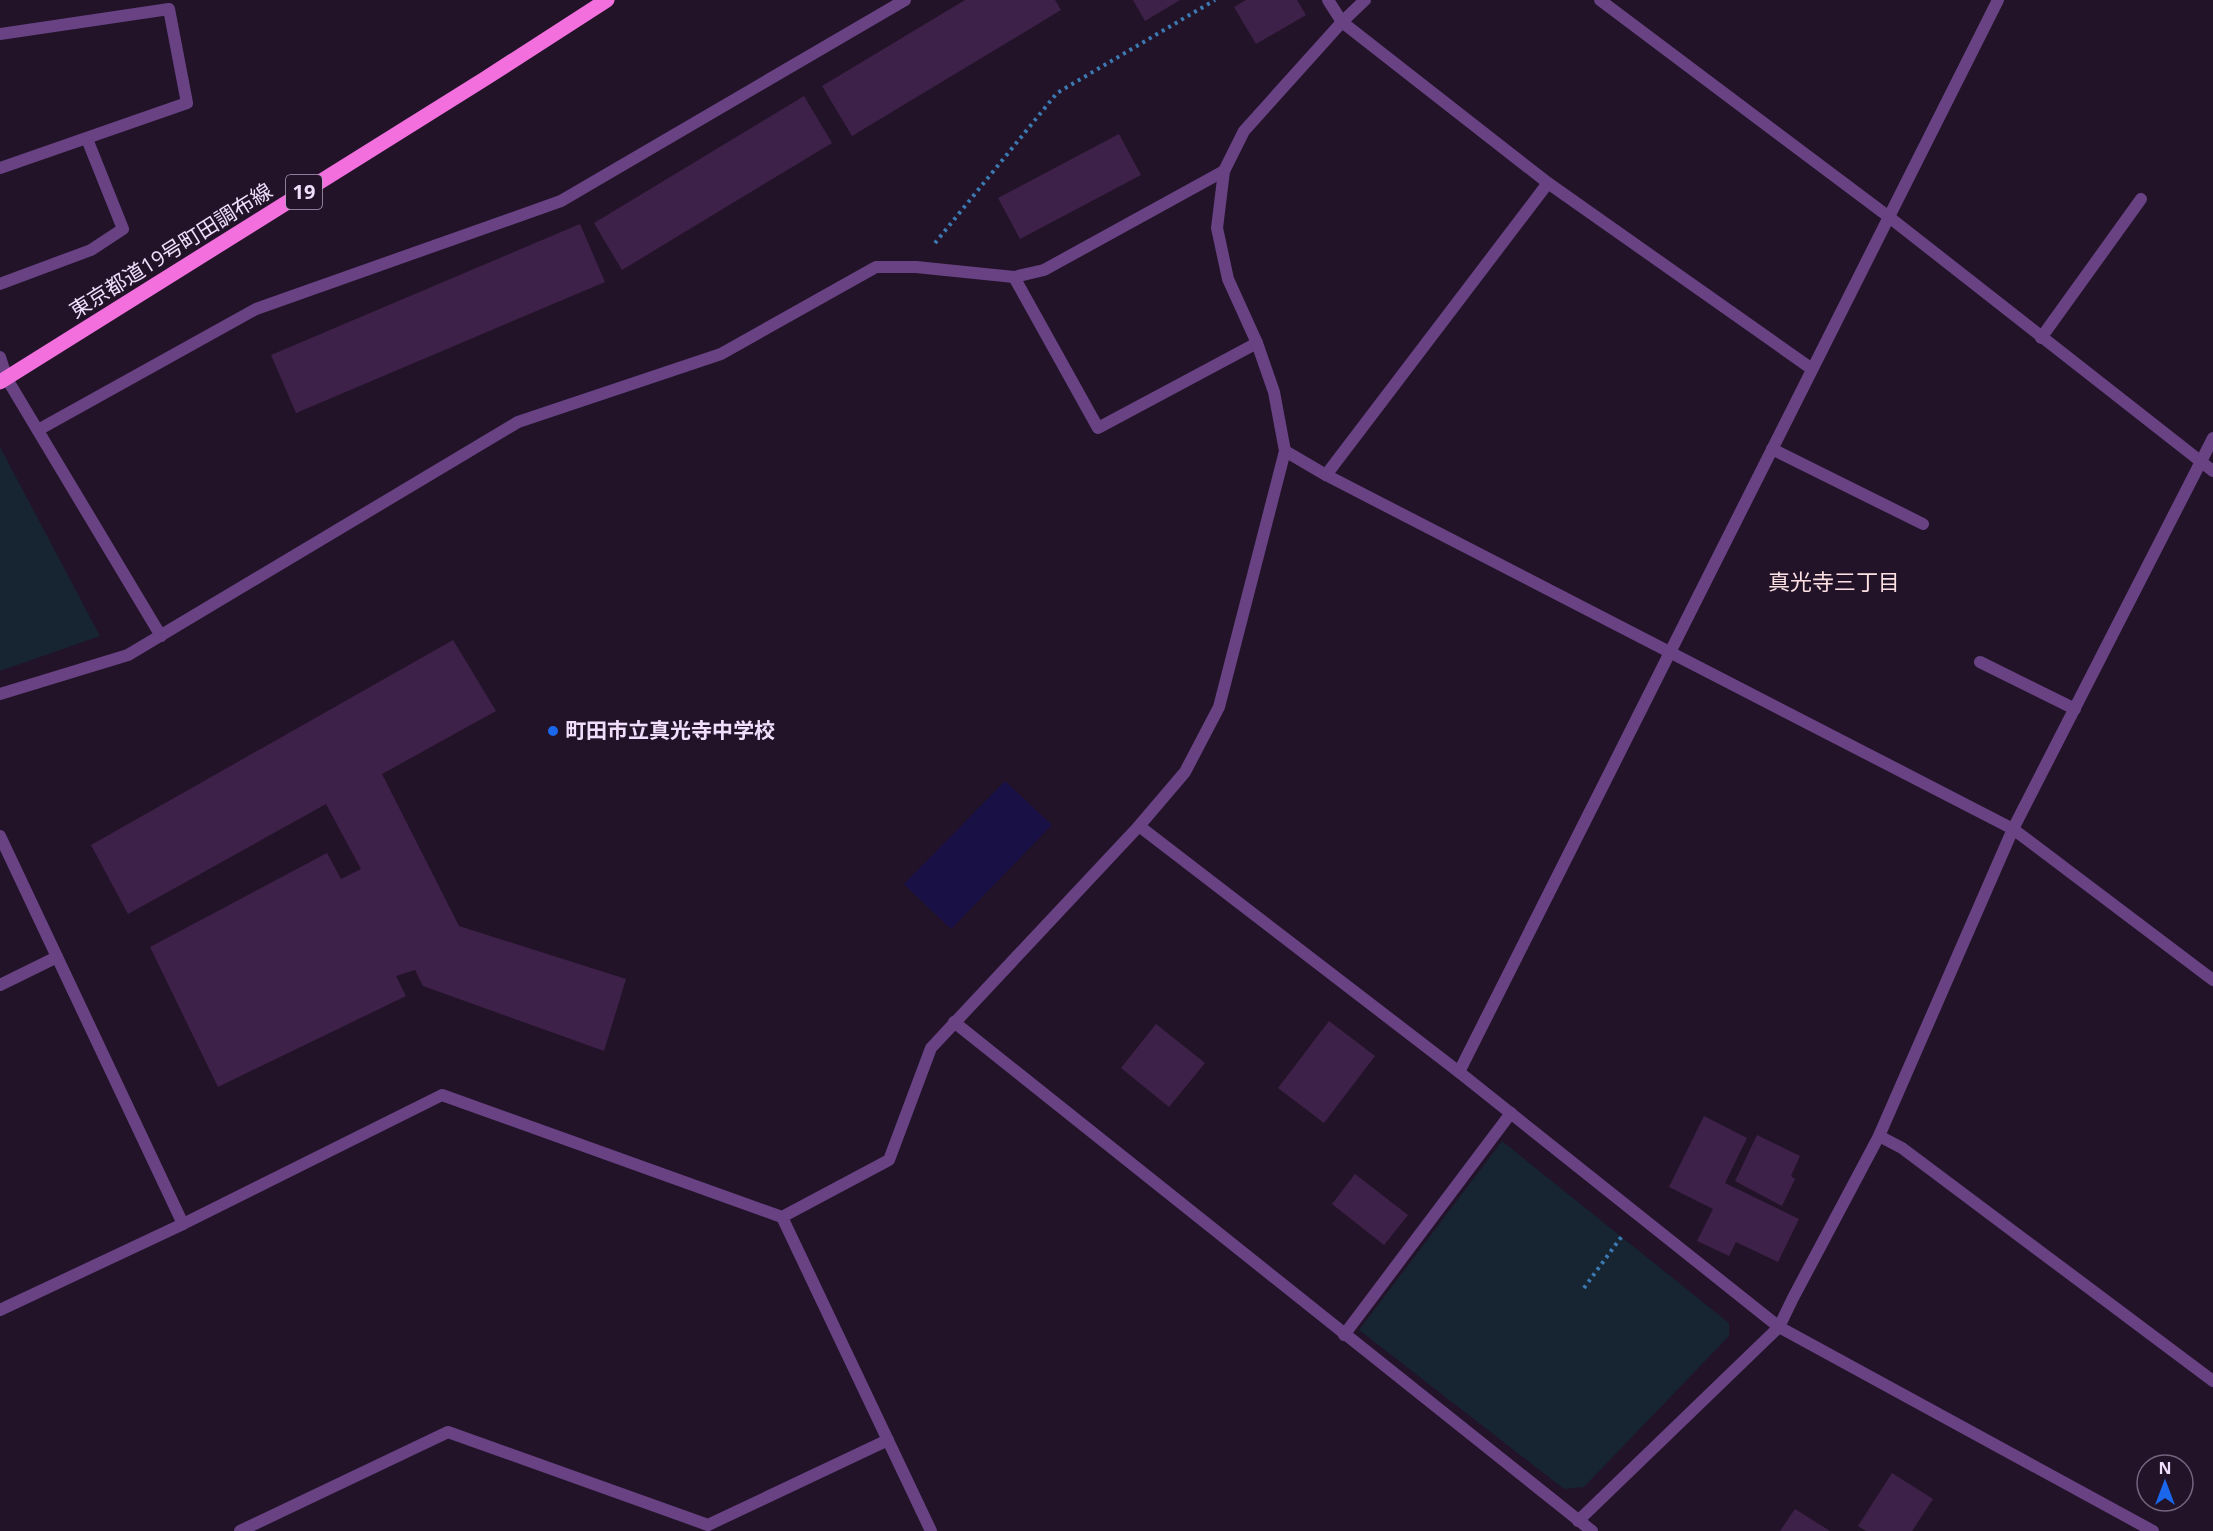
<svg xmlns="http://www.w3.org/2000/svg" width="2213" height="1531" viewBox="0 0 2213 1531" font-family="'Open Sans','Noto Sans JP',sans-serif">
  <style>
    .green { fill: #172432 }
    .water { fill: #191045 }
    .building { fill: #3e2148 }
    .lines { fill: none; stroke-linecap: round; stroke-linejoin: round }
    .path { stroke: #3c7ab2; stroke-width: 4; stroke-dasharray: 3 4.5; stroke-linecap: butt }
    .lane { stroke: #684283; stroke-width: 12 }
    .street { stroke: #684283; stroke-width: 12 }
    .primary { stroke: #f26fdd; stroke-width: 15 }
    .poi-dot { fill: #1b67eb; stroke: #221329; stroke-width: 2 }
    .labels { text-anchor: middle; stroke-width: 6; stroke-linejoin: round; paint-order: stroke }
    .shield { fill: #221329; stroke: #b3a1bd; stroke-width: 1.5 }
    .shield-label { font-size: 20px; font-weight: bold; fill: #f1defc }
    .street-label { font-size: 21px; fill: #f1defc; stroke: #221329 }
    .poi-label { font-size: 21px; font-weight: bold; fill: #f1defc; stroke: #221329; text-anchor: start }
    .neighbourhood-label { font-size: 22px; fill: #fce0e2; stroke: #221329 }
  </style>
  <rect width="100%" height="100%" fill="#221329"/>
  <g class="green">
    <path d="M0 447 100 636 0 671Z"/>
    <path d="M1502 1141 1729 1323V1336L1584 1487 1564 1489 1359 1330Z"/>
  </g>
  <path class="water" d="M1005 781 1052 825 951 929 904 884Z"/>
  <g class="building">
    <path d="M965 0H1055L1061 10 852 136 822 86Z"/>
    <path d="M1133 0H1180L1145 21Z"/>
    <path d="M1246 0H1297L1306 15 1256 44 1234 7Z"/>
    <path d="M804 96 832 143 622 270 594 223Z"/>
    <path d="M1119 134 1141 175 1020 239 998 198Z"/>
    <path d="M580 224 605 282 296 413 271 355Z"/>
    <path d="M453 640 496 711 382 774 459 926 626 979 604 1051 423 986 415 970 396 976 406 996 218 1087 150 947 327 853 341 879 361 869 326 804 128 914 91 845Z"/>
    <path d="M1329 1021 1375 1056 1324 1123 1278 1088Z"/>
    <path d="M1156 1024 1205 1063 1169 1107 1121 1068Z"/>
    <path d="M1704 1116 1747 1138 1725 1183 1799 1219 1778 1262 1736 1242 1729 1256 1697 1241 1713 1209 1669 1187Z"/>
    <path d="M1757 1135 1800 1156 1791 1176 1795 1179 1782 1206 1735 1181Z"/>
    <path d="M1355 1174 1408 1215 1384 1245 1332 1204Z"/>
    <path d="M1892 1473 1933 1499 1912 1531H1866L1858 1526Z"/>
    <path d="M1795 1509 1830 1531H1780Z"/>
  </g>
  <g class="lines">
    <g class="path">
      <path d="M935 243 1057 93 1215 0"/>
      <path d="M1584 1288 1622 1236"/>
    </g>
    <path class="lane" d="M38 430 256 309 561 201 905 0"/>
    <g class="street">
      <path d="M1328 0 1342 22 1548 183 1812 369"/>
      <path d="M1600 0 1889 217 2213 471"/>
      <path d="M0 34 169 9 187 103 0 168"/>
      <path d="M1014 277 1098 428 1257 343"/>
      <path d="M0 284 91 250 123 229 87 139"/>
      <path d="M2041 338 2141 199"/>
      <path d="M0 357 7 379 161 636"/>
      <path d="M1772 449 1923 524"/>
      <path d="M1285 451 1326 475 2013 829 2213 980"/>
      <path d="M1326 475 1548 183"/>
      <path d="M1980 662 2075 709"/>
      <path d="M0 694 128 655 518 422 721 354 876 267H916L1014 277 1044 270 1224 171"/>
      <path d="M1139 826 1459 1072 1779 1327 2153 1531"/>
      <path d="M0 836 183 1224"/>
      <path d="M0 985 57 957"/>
      <path d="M954 1022 1592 1531"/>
      <path d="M1459 1072 1998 0"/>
      <path d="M1879 1136 1902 1148 2213 1381"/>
      <path d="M782 1217 889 1160 931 1048 1139 826 1185 772 1219 707 1285 451 1274 392 1257 343 1228 279 1217 228 1224 171 1244 131 1342 22 1365 0"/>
      <path d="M0 1310 183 1224 442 1095 782 1217 931 1531"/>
      <path d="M1344 1335 1511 1113"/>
      <path d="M1578 1521 1779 1327 1793 1298 1879 1136 2013 829 2213 438"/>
      <path d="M240 1531 448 1432 708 1525 888 1440"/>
    </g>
    <path class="primary" d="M0 382 486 78 607 0"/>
  </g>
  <circle class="poi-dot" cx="553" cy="731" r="6"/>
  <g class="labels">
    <rect class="shield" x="286" y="175" width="36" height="34" rx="4.5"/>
    <g class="shield-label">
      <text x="304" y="199">19</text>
    </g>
    <g class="street-label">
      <text transform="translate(171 251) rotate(-32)" y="7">東京都道19号町田調布線</text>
    </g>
    <g class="poi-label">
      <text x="565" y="738">町田市立真光寺中学校</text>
    </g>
    <g class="neighbourhood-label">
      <text x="1834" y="590">真光寺三丁目</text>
    </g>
  </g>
  <g transform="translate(2165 1483)"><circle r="28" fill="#221329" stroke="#75647d" stroke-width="1.5"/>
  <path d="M0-4.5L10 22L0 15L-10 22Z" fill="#1b67eb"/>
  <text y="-9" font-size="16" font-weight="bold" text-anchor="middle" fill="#f1defc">N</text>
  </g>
</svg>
